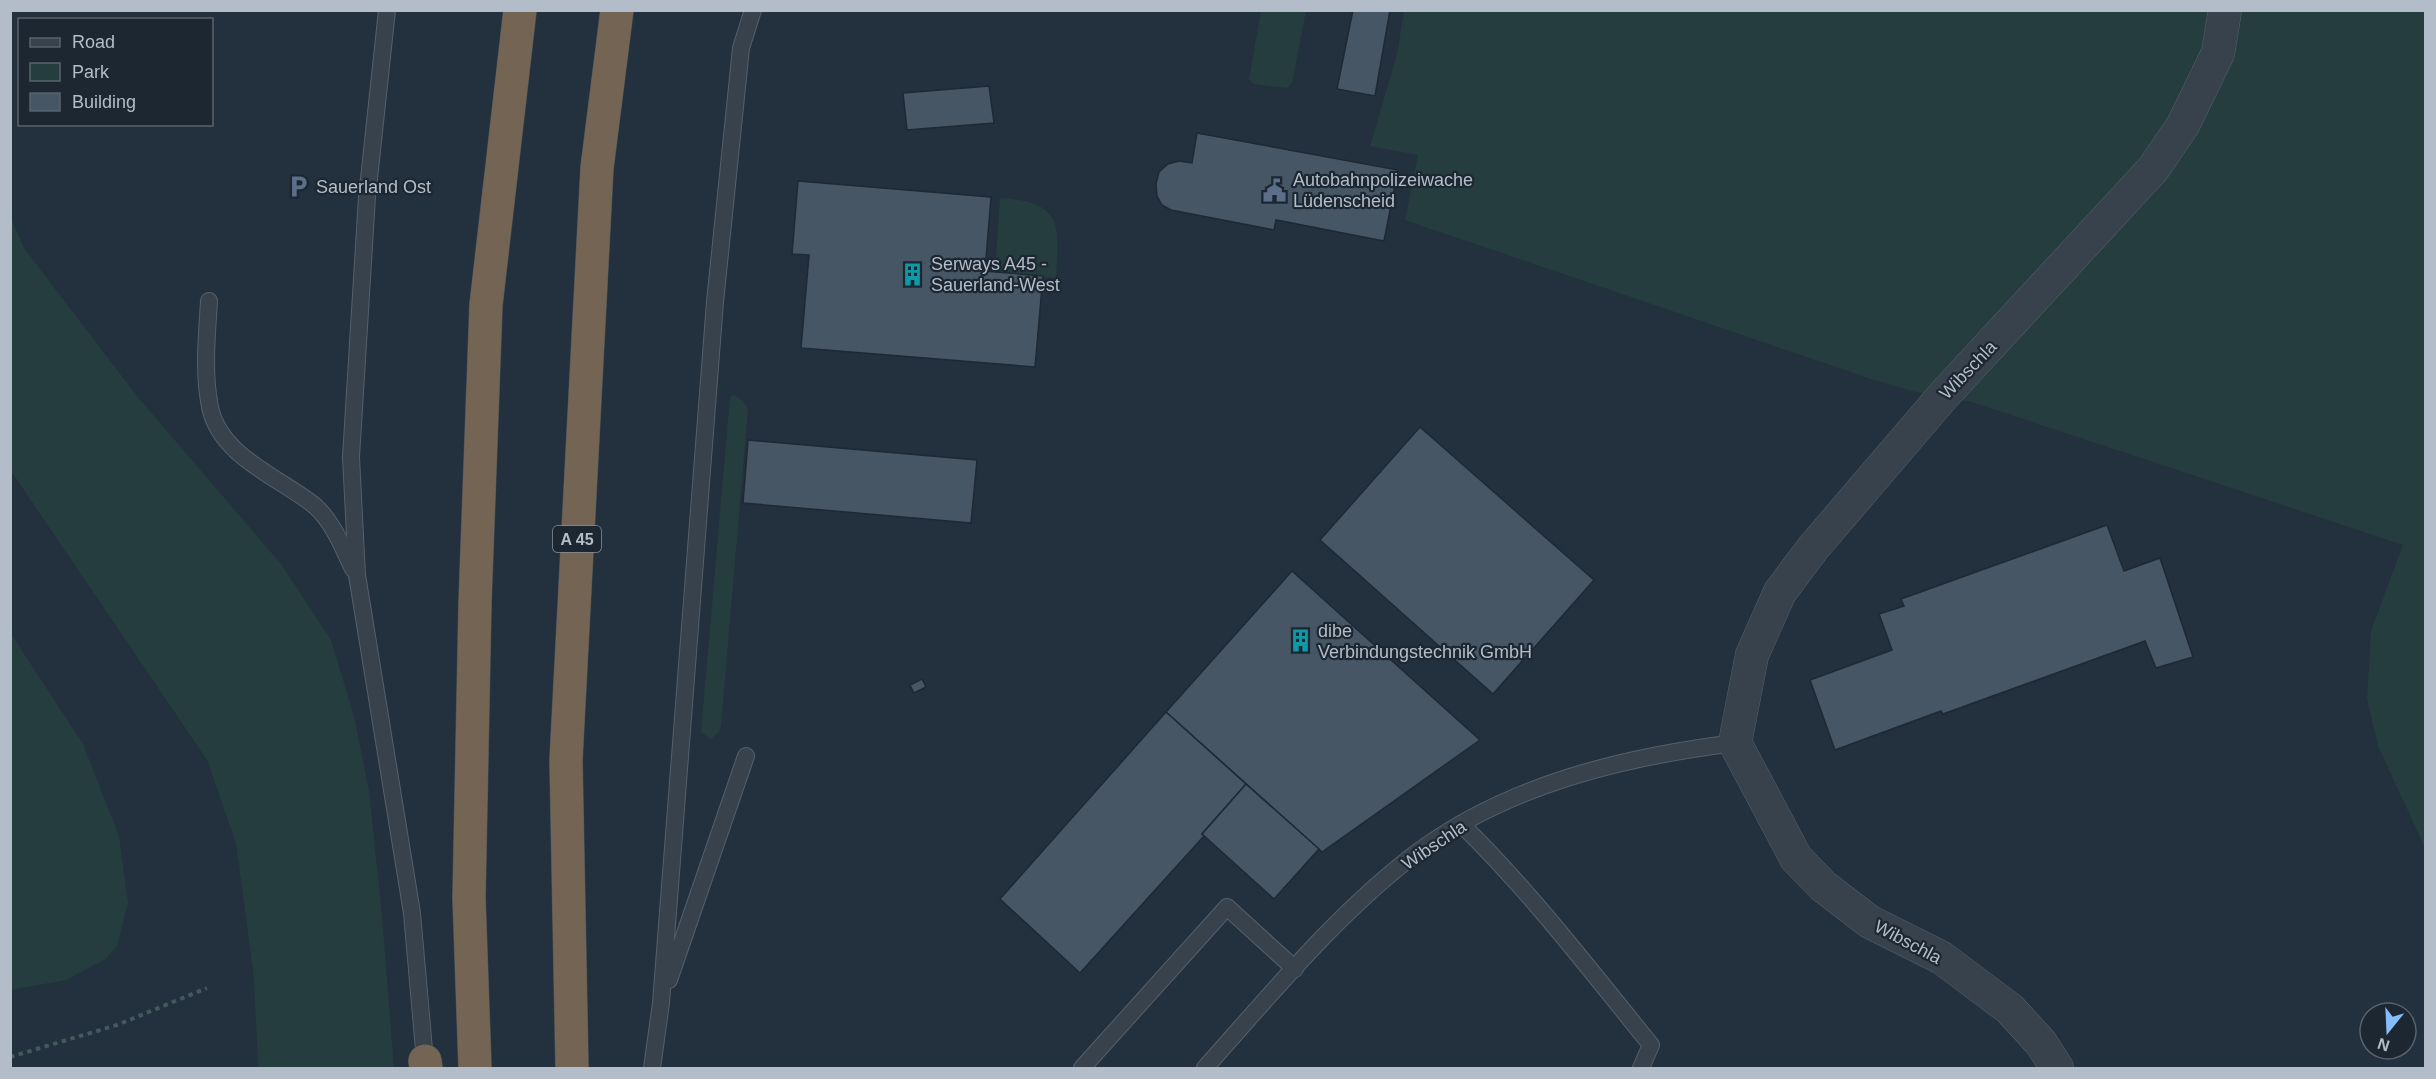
<svg xmlns="http://www.w3.org/2000/svg" width="2436" height="1079" viewBox="0 0 2436 1079" font-family="Arial,sans-serif">
  <style>
    .green { fill: #253d3e }
    .building { fill: #465664; stroke: #1e2934; stroke-width: 1.5 }
    .lines { fill: none; stroke-linecap: round; stroke-linejoin: round }
    .lane-casing { stroke: #55606b; stroke-width: 18 }
    .street-casing { stroke: #55606b; stroke-width: 34 }
    .highway-casing { stroke: #424d58; stroke-width: 34 }
    .path { stroke: #425a5b; stroke-width: 4; stroke-dasharray: 4.5 4.5; stroke-linecap: butt }
    .lane { stroke: #37424d; stroke-width: 16 }
    .street { stroke: #37424d; stroke-width: 33 }
    .highway { stroke: #746453; stroke-width: 33 }
    .labels { text-anchor: middle; stroke-width: 4.5; stroke-linejoin: round; paint-order: stroke }
    .shield { fill: #1c2732; stroke: #85909c; stroke-width: 1.5 }
    .shield-label { font-size: 16px; font-weight: bold; fill: #b2bdc9 }
    .poi-label { font-size: 18px; fill: #b2bdc9; stroke: #1c2732; text-anchor: start }
    .street-label { font-size: 18px; fill: #b2bdc9; stroke: #1c2732 }
  </style>
  <rect width="100%" height="100%" fill="#23303d"/>
  <g class="green">
    <path d="M1261 11H1306L1292 83 1288 88 1253 84 1249 79Z"/>
    <path d="M1404 11H2425V848L2378 746 2367 699 2371 631 2403 545 1972 402 1912 391 1871 379 1405 220 1418 155 1370 146 1397 54Z"/>
    <path d="M1000 198C1063 202 1059 224 1056 278L995 272Z"/>
    <path d="M11 218 24 248 137 396 281 564 331 640 354 716 369 791 382 915 394 1068H258L254 978 236 843 207 760 11 471Z"/>
    <path d="M734 395 742 400 748 409 721 726 718 733 711 739 701 732 730 397Z"/>
    <path d="M11 634 83 744 119 836 128 903 117 946 106 959 66 980 11 990Z"/>
  </g>
  <g class="building">
    <path d="M1353 10H1390L1375 96 1337 89Z"/>
    <path d="M989 86 994 123 907 130 903 93Z"/>
    <path d="M1197 133 1398 170 1384 241 1276 220 1274 230 1171 210 1162 205 1157 196 1156 184 1159 172 1168 164 1179 161 1192 163Z"/>
    <path d="M798 181 991 197 985 271 1043 276 1035 367 801 348 809 255 792 254Z"/>
    <path d="M1420 427 1594 580 1493 694 1320 540Z"/>
    <path d="M748 440 977 460 971 523 743 503Z"/>
    <path d="M2107 525 2124 571 2160 558 2193 657 2156 668 2145 641 1943 714 1941 711 1835 750 1810 680 1892 650 1879 614 1904 606 1901 599Z"/>
    <path d="M1292 571 1480 740 1322 852 1166 712Z"/>
    <path d="M922 679 926 687 914 693 910 685Z"/>
    <path d="M1166 712 1246 784 1202 834 1204 836 1080 973 1000 899Z"/>
    <path d="M1246 784 1319 849 1274 899 1202 834Z"/>
  </g>
  <g class="lines">
    <defs>
      <g id="lane">
        <path d="M387 10 367 197 351 457 357 575 412 913 425 1061"/>
        <path d="M209 301C207 335 203 372 210 407 220 457 281 478 315 506 333 522 343 548 353 569"/>
        <path d="M1461 824C1530 891 1590 970 1651 1045L1641 1068"/>
        <path d="M669 980 746 756"/>
        <path d="M652 1068 661 1003 715 302 741 48 753 10"/>
        <path d="M1082 1068 1227 907 1295 969"/>
        <path d="M1205 1068C1272 993 1338 912 1419 851 1510 784 1624 757 1735 743"/>
      </g>
      <path id="street" d="M2057 1068 2041 1043 2010 1009 1942 958 1870 922 1823 886 1796 858 1735 743 1752 655 1780 592 1813 548 1943 396 2153 169 2183 125 2218 53 2225 10"/>
      <g id="highway">
        <path d="M425 1061 426 1068"/>
        <path d="M475 1068 469 898 475 603 486 305 520 10"/>
        <path d="M572 1068 566 760 597 168 617 10"/>
      </g>
    </defs>
    <use href="#lane" class="lane-casing"/>
    <use href="#street" class="street-casing"/>
    <use href="#highway" class="highway-casing"/>
    <path class="path" d="M10 1057 117 1025 207 988"/>
    <use href="#lane" class="lane"/>
    <use href="#street" class="street"/>
    <use href="#highway" class="highway"/>
  </g>
  <defs>
    <symbol id="parking-bare" viewBox="-9 -9 18 18"><path d="M-3.5-5.5H1a3.5 3.5 0 0 1 0 7H-1V5.5H-3.5ZM-1-3.4V-.6H.8a1.4 1.4 0 0 0 0-2.8Z" fill="#5c6f8a" stroke="#1c2732" stroke-width="2.5" paint-order="stroke"/></symbol>
    <symbol id="civic-bare" viewBox="-9 -9 18 18"><path d="M-.6-6.5H3V-4.5H.6V-3L4-1V1h2V6H-6V1h2V-1L-.6-3ZM-1.2 2.5V6h2.4V2.5Z" fill="#5c6f8a" stroke="#1c2732" stroke-width="2.5" paint-order="stroke"/></symbol>
    <symbol id="building-bare" viewBox="-9 -9 18 18"><path d="M-4-6H4V6H1V3H-1V6H-4ZM-2.5-4.3h1.7v1.8h-1.7ZM.8-4.3h1.7v1.8H.8ZM-2.5-1h1.7V.8h-1.7ZM.8-1h1.7V.8H.8Z" fill="#0f9aa8" stroke="#1c2732" stroke-width="2.5" paint-order="stroke"/></symbol>
  </defs>
  <g fill-rule="evenodd">
    <use href="#parking-bare" x="282" y="170" width="33" height="33"/>
    <use href="#civic-bare" x="1258" y="174" width="33" height="33"/>
    <use href="#building-bare" x="896" y="258" width="33" height="33"/>
    <use href="#building-bare" x="1284" y="624" width="33" height="33"/>
  </g>
  <g class="labels">
    <rect class="shield" x="553" y="526" width="48" height="26" rx="4.5"/>
    <g class="shield-label">
      <text x="577" y="545">A 45</text>
    </g>
    <g class="poi-label">
      <text x="1293" y="186">Autobahnpolizeiwache<tspan x="1293" dy="21">Lüdenscheid</tspan></text>
      <text x="316" y="193">Sauerland Ost</text>
      <text x="931" y="270">Serways A45 -<tspan x="931" dy="21">Sauerland-West</tspan></text>
      <text x="1318" y="637">dibe<tspan x="1318" dy="21">Verbindungstechnik GmbH</tspan></text>
    </g>
    <g class="street-label">
      <text transform="translate(1968 370) rotate(-46)" y="6">Wibschla</text>
      <text transform="translate(1434 845) rotate(-34)" y="6">Wibschla</text>
      <text transform="translate(1908 942) rotate(28)" y="6">Wibschla</text>
    </g>
  </g>
  <rect width="2436" height="1079" fill="none" stroke="#b2bdc9" stroke-width="24"/>
  <rect x="18" y="18" width="195" height="108" fill="#1c2732" stroke="#58636e" stroke-width="1.5"/>
  <rect x="30" y="38" width="30" height="9" fill="#37424d" stroke="#58636e" stroke-width="1.5"/>
  <text x="72" y="48" font-size="18" fill="#b2bdc9">Road</text>
  <rect x="30" y="63" width="30" height="18" fill="#253d3e" stroke="#58636e" stroke-width="1.5"/>
  <text x="72" y="78" font-size="18" fill="#b2bdc9">Park</text>
  <rect x="30" y="93" width="30" height="18" fill="#465664" stroke="#58636e" stroke-width="1.5"/>
  <text x="72" y="108" font-size="18" fill="#b2bdc9">Building</text>
  <g transform="translate(2388 1031) rotate(198)"><circle r="28" fill="#1c2732" stroke="#58636e" stroke-width="1.5"/>
  <path d="M0-4.5L10 22L0 15L-10 22Z" fill="#85bcfb"/>
  <text y="-9" font-size="16" font-weight="bold" text-anchor="middle" fill="#b2bdc9">N</text>
  </g>
</svg>
